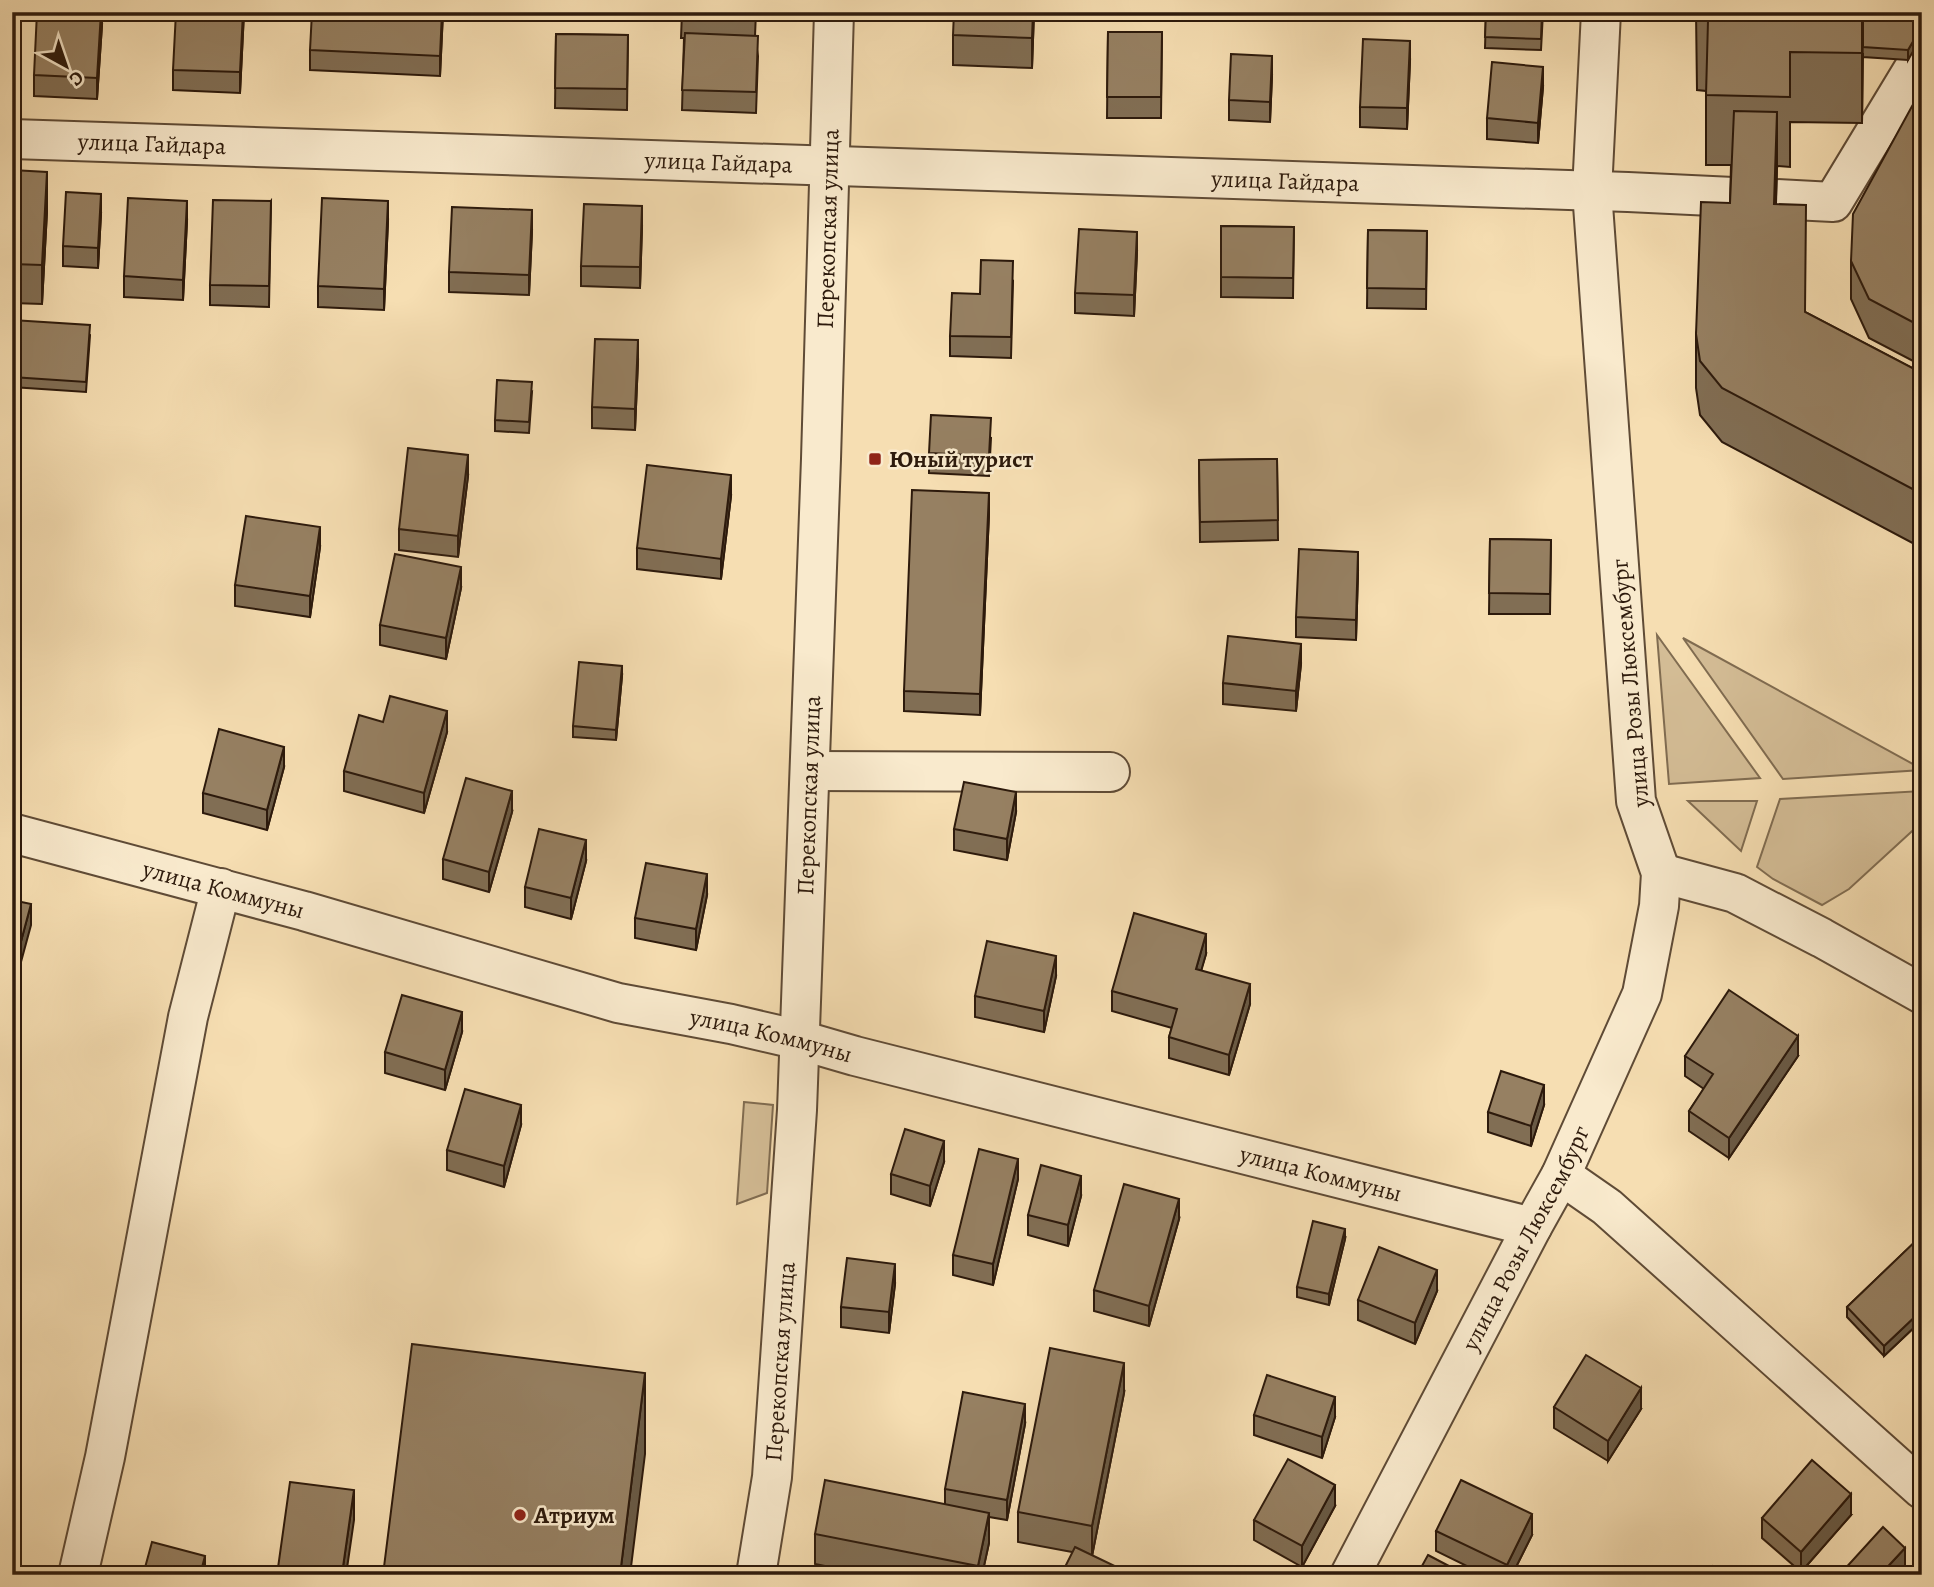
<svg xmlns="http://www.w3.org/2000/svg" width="1934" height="1587" viewBox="0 0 1934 1587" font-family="Alegreya,serif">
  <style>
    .green { fill: #d4bd96; stroke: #806c51; stroke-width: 2 }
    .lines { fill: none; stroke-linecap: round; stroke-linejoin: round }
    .minor-casing { stroke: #5f4b36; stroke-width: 42 }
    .minor { stroke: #f9eacd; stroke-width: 38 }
    .wall { fill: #816e54; stroke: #2d1a0c; stroke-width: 2 }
    .shaded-wall { fill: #695a45; stroke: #2d1a0c; stroke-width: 2 }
    .building { fill: #968062; stroke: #2d1a0c; stroke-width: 2 }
    .poi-dot { fill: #8f2418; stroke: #f9eacd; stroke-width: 2.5 }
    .labels { text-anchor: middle; stroke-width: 5; stroke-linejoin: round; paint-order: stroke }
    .street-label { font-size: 24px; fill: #2d1a0c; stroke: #f9eacd }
    .poi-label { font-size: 24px; font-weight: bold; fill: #2d1a0c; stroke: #f9eacd; text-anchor: start }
  </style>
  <rect width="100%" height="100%" fill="#f6deb2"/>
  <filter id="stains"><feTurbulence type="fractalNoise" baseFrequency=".00286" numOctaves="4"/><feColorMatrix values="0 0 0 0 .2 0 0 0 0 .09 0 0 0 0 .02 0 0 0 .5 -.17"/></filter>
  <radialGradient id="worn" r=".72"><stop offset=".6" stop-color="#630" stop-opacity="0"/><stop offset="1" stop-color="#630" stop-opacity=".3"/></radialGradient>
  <g class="green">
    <path d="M1657 635 1760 778 1669 784Z"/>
    <path d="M1683 638 1922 769V770L1783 779Z"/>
    <path d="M1922 791V822L1849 889 1822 905 1773 879 1757 867 1780 799Z"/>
    <path d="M1688 801H1757L1741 851Z"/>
    <path d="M744 1102 773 1105 767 1193 737 1204Z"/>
  </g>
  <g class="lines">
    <defs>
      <g id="minor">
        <path id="s1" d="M12 139 1628 192 1733 197"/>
        <path d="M1776 199 1833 202 1922 55"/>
        <path d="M810 771 1110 772"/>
        <path id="s2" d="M12 833 304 911 618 1003 731 1024 800 1040 855 1056 1532 1227"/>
        <path d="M1661 873 1735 893 1822 938 1922 994"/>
        <path d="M1561 1175 1607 1207 1922 1489"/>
        <path d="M78 1575 105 1457 188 1017 221 888"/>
        <path id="s3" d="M756 1575 772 1477 797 1110 821 459 834 12"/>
        <path id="s4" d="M1350 1575 1532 1227 1561 1175 1642 994 1659 906 1661 873 1636 801 1592 191 1601 12"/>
      </g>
    </defs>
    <use href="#minor" class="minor-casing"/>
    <use href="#minor" class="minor"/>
  </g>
  <g class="wall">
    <path d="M244 12 240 93 173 90V70Z"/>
    <path d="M443 12 440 76 310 70V50Z"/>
    <path d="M682 12H756L755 36 758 56 756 113 682 110 684 38H681Z"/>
    <path d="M1034 12 1032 68 953 65V35Z"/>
    <path d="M1486 12H1543L1541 50 1485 48Z"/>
    <path d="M1696 12H1922L1908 60 1863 57V53L1862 123 1790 122V167L1777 166 1776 204 1805 312 1916 370 1919 364 1869 338 1851 299V261L1922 88V548L1722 442 1700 415 1696 388V334L1730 203 1731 165H1706V91L1697 90Z"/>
    <path d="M102 25 97 99 34 96V75Z"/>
    <path d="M1108 32H1162L1161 118H1107Z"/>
    <path d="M556 34 628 35 627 110 555 108Z"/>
    <path d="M1410 61 1407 129 1360 127V107Z"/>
    <path d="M1272 76 1270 122 1229 120V100Z"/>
    <path d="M1543 87 1538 143 1487 139V118Z"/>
    <path d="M12 170 47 211 42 304 12 303Z"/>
    <path d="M271 201 269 307 210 305V285Z"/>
    <path d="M101 214 98 268 63 266V246Z"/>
    <path d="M187 221 183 300 124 297V276Z"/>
    <path d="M388 221 384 310 318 307V286Z"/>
    <path d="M1221 226 1294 227 1293 298 1221 297Z"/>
    <path d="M642 227 640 288 581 286V266Z"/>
    <path d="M1368 230 1427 231 1426 309 1367 308Z"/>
    <path d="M532 231 529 295 449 292V272Z"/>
    <path d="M1137 252 1134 316 1075 313V293Z"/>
    <path d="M1013 281 1011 358 950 356V336L980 294Z"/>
    <path d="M12 320 90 335 86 392 12 387Z"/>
    <path d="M638 361 635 430 592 428V407Z"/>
    <path d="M532 392 529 433 495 431V420Z"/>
    <path d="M991 438 989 476 929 473V453Z"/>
    <path d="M1277 459 1278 540 1200 542 1199 460Z"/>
    <path d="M468 476 458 557 399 550V529Z"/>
    <path d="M731 496 721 579 637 569V548Z"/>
    <path d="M989 514 980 715 904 711V691Z"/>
    <path d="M1490 539 1551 540 1550 614H1489Z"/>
    <path d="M320 547 310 617 235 606V585Z"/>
    <path d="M1358 572 1356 640 1296 637V617Z"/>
    <path d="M461 588 446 659 380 645V625Z"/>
    <path d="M1301 664 1296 711 1223 704V683Z"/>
    <path d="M622 676 616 740 573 737V726Z"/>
    <path d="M383 722 447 732 424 813 344 791V771Z"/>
    <path d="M284 767 267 830 203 813V793Z"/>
    <path d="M512 812 489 892 443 879V859Z"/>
    <path d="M1016 812 1007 860 954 850V829Z"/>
    <path d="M586 861 571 919 525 907V887Z"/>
    <path d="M707 895 696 950 635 938V918Z"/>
    <path d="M1206 954 1201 970 1250 1004 1229 1075 1169 1058V1037L1172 1028 1112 1011V991Z"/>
    <path d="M1056 976 1044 1032 975 1017V996Z"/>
    <path d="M462 1032 445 1090 385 1073V1052Z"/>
    <path d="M1685 1056H1798L1729 1158 1689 1131V1111L1704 1089 1685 1076Z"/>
    <path d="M1544 1105 1531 1146 1488 1132V1112Z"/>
    <path d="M521 1125 504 1187 447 1170V1150Z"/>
    <path d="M944 1162 930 1206 891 1194V1174Z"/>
    <path d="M1018 1179 993 1285 953 1275V1255Z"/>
    <path d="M1081 1196 1068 1246 1028 1235V1215Z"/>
    <path d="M1179 1219 1149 1326 1094 1311V1290Z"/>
    <path d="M1922 1235V1320L1884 1356 1847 1317V1307Z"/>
    <path d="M1345 1239 1329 1305 1297 1297V1287Z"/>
    <path d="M895 1284 889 1333 841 1327V1307Z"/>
    <path d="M1437 1291 1415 1344 1358 1320V1300Z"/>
    <path d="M1124 1393 1092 1556 1123 1575 1072 1552 1018 1542V1512Z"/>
    <path d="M1554 1407 1641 1409 1608 1461 1554 1428Z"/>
    <path d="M1254 1415 1335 1417 1322 1458 1254 1435Z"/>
    <path d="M1025 1424 1007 1520 989 1517V1543L982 1575H870L815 1564V1534L945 1504V1489Z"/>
    <path d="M1335 1506 1302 1567 1254 1540V1520Z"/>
    <path d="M1851 1515 1801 1572 1762 1538V1518Z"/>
    <path d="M1436 1531 1532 1535 1512 1575H1485L1436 1551Z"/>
  </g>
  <g class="shaded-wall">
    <path d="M102 12V25L97 99V78Z"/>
    <path d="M243 12H244L240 93V72Z"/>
    <path d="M442 12H443L440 76V56Z"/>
    <path d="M1033 12H1034L1032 68V38Z"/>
    <path d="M1862 12H1863L1862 123Z"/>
    <path d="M1922 26V36L1908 60V50Z"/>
    <path d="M1410 41V61L1407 129V108Z"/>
    <path d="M1272 56V76L1270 122V102Z"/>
    <path d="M1543 67V87L1538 143V123Z"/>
    <path d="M1777 112V166L1774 258V204Z"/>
    <path d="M47 172V211L42 304V265Z"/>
    <path d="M101 194V214L98 268V248Z"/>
    <path d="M187 201V221L183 300V280Z"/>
    <path d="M388 201V221L384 310V289Z"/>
    <path d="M642 206V227L640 288V267Z"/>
    <path d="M532 210V231L529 295V275Z"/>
    <path d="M1137 232V252L1134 316V295Z"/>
    <path d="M638 340V361L635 430V409Z"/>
    <path d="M468 455V476L458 557V536Z"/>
    <path d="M731 475V496L721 579V559Z"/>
    <path d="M989 493V514L980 715V694Z"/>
    <path d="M320 527V547L310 617V596Z"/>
    <path d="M1358 552V572L1356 640V620Z"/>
    <path d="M461 567V588L446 659V638Z"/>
    <path d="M1301 644V664L1296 711V691Z"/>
    <path d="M622 666V676L616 740V730Z"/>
    <path d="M447 711V732L424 813V793Z"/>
    <path d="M284 747V767L267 830V810Z"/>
    <path d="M512 791V812L489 892V872Z"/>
    <path d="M1016 792V812L1007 860V839Z"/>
    <path d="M586 840V861L571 919V898Z"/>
    <path d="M707 874V895L696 950V929Z"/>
    <path d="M31 904V925L12 995V975Z"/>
    <path d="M1206 934V954L1196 989V969Z"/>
    <path d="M1056 956V976L1044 1032V1011Z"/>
    <path d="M1250 984V1004L1229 1075V1055Z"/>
    <path d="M462 1012V1032L445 1090V1070Z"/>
    <path d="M1798 1036V1056L1729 1158V1138Z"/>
    <path d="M1544 1085V1105L1531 1146V1126Z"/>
    <path d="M521 1105V1125L504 1187V1166Z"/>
    <path d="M944 1141V1162L930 1206V1186Z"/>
    <path d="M1018 1159V1179L993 1285V1264Z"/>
    <path d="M1081 1176V1196L1068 1246V1225Z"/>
    <path d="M1179 1199V1219L1149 1326V1306Z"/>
    <path d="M1345 1229V1239L1329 1305V1294Z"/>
    <path d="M895 1264V1284L889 1333V1312Z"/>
    <path d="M1437 1270V1291L1415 1344V1323Z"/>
    <path d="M1922 1310V1320L1884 1356V1346Z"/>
    <path d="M1124 1363V1393L1092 1556V1526Z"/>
    <path d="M645 1373V1454L630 1575H620Z"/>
    <path d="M1641 1388V1409L1608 1461V1441Z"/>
    <path d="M1335 1397V1417L1322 1458V1437Z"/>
    <path d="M1025 1404V1424L1007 1520V1500Z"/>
    <path d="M1335 1485V1506L1302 1567V1546Z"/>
    <path d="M354 1490V1520L346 1575 343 1567Z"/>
    <path d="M1851 1494V1515L1801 1572V1552Z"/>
    <path d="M989 1513V1543L982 1575H978V1566Z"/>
    <path d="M1532 1514V1535L1512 1575H1507V1565Z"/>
    <path d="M1905 1548V1568L1899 1575H1880Z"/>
    <path d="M205 1556V1575H200Z"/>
  </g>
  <g class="building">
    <path d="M37 12H101L97 78 34 75Z"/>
    <path d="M176 12H243L240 72 173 70Z"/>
    <path d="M312 12H442L440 56 310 50Z"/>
    <path d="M682 12H755V19L681 18Z"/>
    <path d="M954 12H1033L1032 38 953 35Z"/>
    <path d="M1486 12H1542L1541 39 1485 37Z"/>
    <path d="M1696 12H1862V53L1790 52V97L1706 95 1708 21 1697 20Z"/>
    <path d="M1863 12H1922V26L1908 50 1863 47Z"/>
    <path d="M1108 32H1162L1161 97H1107Z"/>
    <path d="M685 33 758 36 756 92 682 90Z"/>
    <path d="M556 34 628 35 627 89 555 88Z"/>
    <path d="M1363 39 1410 41 1407 108 1360 107Z"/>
    <path d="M1231 54 1272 56 1270 102 1229 100Z"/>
    <path d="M1492 62 1543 67 1538 123 1487 118Z"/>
    <path d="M1922 88V327L1869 299 1851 261 1853 214Z"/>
    <path d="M1734 111 1777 112 1774 204 1806 205 1805 312 1922 373V494L1722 388 1700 361 1696 334 1701 202 1730 203Z"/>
    <path d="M12 170 47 172 42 265 12 264Z"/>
    <path d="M66 192 101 194 98 248 63 246Z"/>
    <path d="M128 198 187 201 183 280 124 276Z"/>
    <path d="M322 198 388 201 384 289 318 286Z"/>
    <path d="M213 200 271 201 269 286 210 285Z"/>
    <path d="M584 204 642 206 640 267 581 266Z"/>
    <path d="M452 207 532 210 529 275 449 272Z"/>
    <path d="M1221 226 1294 227 1293 278 1221 277Z"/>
    <path d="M1079 229 1137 232 1134 295 1075 293Z"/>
    <path d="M1368 230 1427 231 1426 289 1367 288Z"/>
    <path d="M981 260 1013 261 1011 337 950 336 952 293 980 294Z"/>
    <path d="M12 320 90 325 86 382 12 377Z"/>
    <path d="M595 339 638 340 635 409 592 407Z"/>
    <path d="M1922 358V373L1916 370Z"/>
    <path d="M497 380 532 382 529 422 495 420Z"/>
    <path d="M931 415 991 418 989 456 929 453Z"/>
    <path d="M408 448 468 455 458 536 399 529Z"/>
    <path d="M1277 459 1278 520 1200 522 1199 460Z"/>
    <path d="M647 465 731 475 721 559 637 548Z"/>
    <path d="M912 490 989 493 980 694 904 691Z"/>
    <path d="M246 516 320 527 310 596 235 585Z"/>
    <path d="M1490 539 1551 540 1550 594 1489 593Z"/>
    <path d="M1299 549 1358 552 1356 620 1296 617Z"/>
    <path d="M395 554 461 567 446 638 380 625Z"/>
    <path d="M1228 636 1301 644 1296 691 1223 683Z"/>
    <path d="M579 662 622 666 616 730 573 726Z"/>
    <path d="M390 696 447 711 424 793 344 771 359 715 383 722Z"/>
    <path d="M219 729 284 747 267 810 203 793Z"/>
    <path d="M466 778 512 791 489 872 443 859Z"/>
    <path d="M964 782 1016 792 1007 839 954 829Z"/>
    <path d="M539 829 586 840 571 898 525 887Z"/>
    <path d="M646 863 707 874 696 929 635 918Z"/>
    <path d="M12 900 31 904 12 975Z"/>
    <path d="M1134 913 1206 934 1196 969 1250 984 1229 1055 1169 1037 1177 1009 1112 991Z"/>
    <path d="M987 941 1056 956 1044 1011 975 996Z"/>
    <path d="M1729 990 1798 1036 1729 1138 1689 1111 1713 1074 1685 1056Z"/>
    <path d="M402 995 462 1012 445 1070 385 1052Z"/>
    <path d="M1501 1071 1544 1085 1531 1126 1488 1112Z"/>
    <path d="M465 1089 521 1105 504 1166 447 1150Z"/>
    <path d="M905 1129 944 1141 930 1186 891 1174Z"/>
    <path d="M979 1149 1018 1159 993 1264 953 1255Z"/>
    <path d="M1041 1165 1081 1176 1068 1225 1028 1215Z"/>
    <path d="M1124 1184 1179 1199 1149 1306 1094 1290Z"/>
    <path d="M1313 1221 1345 1229 1329 1294 1297 1287Z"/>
    <path d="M1922 1235V1310L1884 1346 1847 1307Z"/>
    <path d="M1379 1247 1437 1270 1415 1323 1358 1300Z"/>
    <path d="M847 1258 895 1264 889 1312 841 1307Z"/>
    <path d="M412 1344 645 1373 620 1575H383Z"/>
    <path d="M1050 1348 1124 1363 1092 1526 1018 1512Z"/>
    <path d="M1586 1355 1641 1388 1608 1441 1554 1407Z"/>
    <path d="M1267 1375 1335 1397 1322 1437 1254 1415Z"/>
    <path d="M963 1392 1025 1404 1007 1500 945 1489Z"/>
    <path d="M1288 1459 1335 1485 1302 1546 1254 1520Z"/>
    <path d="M1812 1460 1851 1494 1801 1552 1762 1518Z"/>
    <path d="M825 1480 989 1513 978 1566 815 1534Z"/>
    <path d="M1461 1480 1532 1514 1507 1565 1436 1531Z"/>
    <path d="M290 1482 354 1490 343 1567 383 1573V1575H277Z"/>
    <path d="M1883 1527 1905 1548 1880 1575H1845L1842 1572Z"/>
    <path d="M152 1542 205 1556 200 1575H143Z"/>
    <path d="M1075 1547 1123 1570 1121 1575H1061Z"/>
    <path d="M1428 1555 1466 1575H1417Z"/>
    <path d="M1713 1566 1726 1575H1706Z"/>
  </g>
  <g class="poi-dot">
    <rect x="868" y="452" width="14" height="14" rx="3.5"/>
    <circle cx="520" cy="1515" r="7"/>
  </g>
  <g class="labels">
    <g class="street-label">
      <text dy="8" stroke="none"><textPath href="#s1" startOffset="140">улица Гайдара</textPath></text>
      <text dy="8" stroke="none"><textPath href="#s1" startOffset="707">улица Гайдара</textPath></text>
      <text dy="8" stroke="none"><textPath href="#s1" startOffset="1274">улица Гайдара</textPath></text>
      <text dy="8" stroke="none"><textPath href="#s3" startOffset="1349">Перекопская улица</textPath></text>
      <text transform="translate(1630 683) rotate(-95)" y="8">улица Розы Люксембург</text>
      <text dy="8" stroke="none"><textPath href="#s3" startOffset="782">Перекопская улица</textPath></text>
      <text dy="8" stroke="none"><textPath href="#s2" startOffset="219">улица Коммуны</textPath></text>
      <text dy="8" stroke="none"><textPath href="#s2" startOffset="786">улица Коммуны</textPath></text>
      <text dy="8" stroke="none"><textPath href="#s2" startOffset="1353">улица Коммуны</textPath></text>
      <text dy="8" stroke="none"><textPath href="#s4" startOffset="380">улица Розы Люксембург</textPath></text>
      <text dy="8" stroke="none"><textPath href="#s3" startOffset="215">Перекопская улица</textPath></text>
    </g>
    <g class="poi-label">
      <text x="889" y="467">Юный турист</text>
      <text x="534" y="1523">Атриум</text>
    </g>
  </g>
  <rect width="1934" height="1587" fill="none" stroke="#f6deb2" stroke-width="42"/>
  <rect x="14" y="14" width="1906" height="1559" fill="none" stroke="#2d1a0c" stroke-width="3.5"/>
  <rect x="21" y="21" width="1892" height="1545" fill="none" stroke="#2d1a0c" stroke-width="2"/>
  <g transform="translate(66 66) rotate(140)" stroke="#f9eacd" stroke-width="5" paint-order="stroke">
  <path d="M0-5L12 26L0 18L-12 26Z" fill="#2d1a0c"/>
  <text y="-10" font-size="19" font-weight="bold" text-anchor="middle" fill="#2d1a0c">С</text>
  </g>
  <rect width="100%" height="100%" filter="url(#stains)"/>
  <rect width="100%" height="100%" fill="url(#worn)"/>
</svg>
